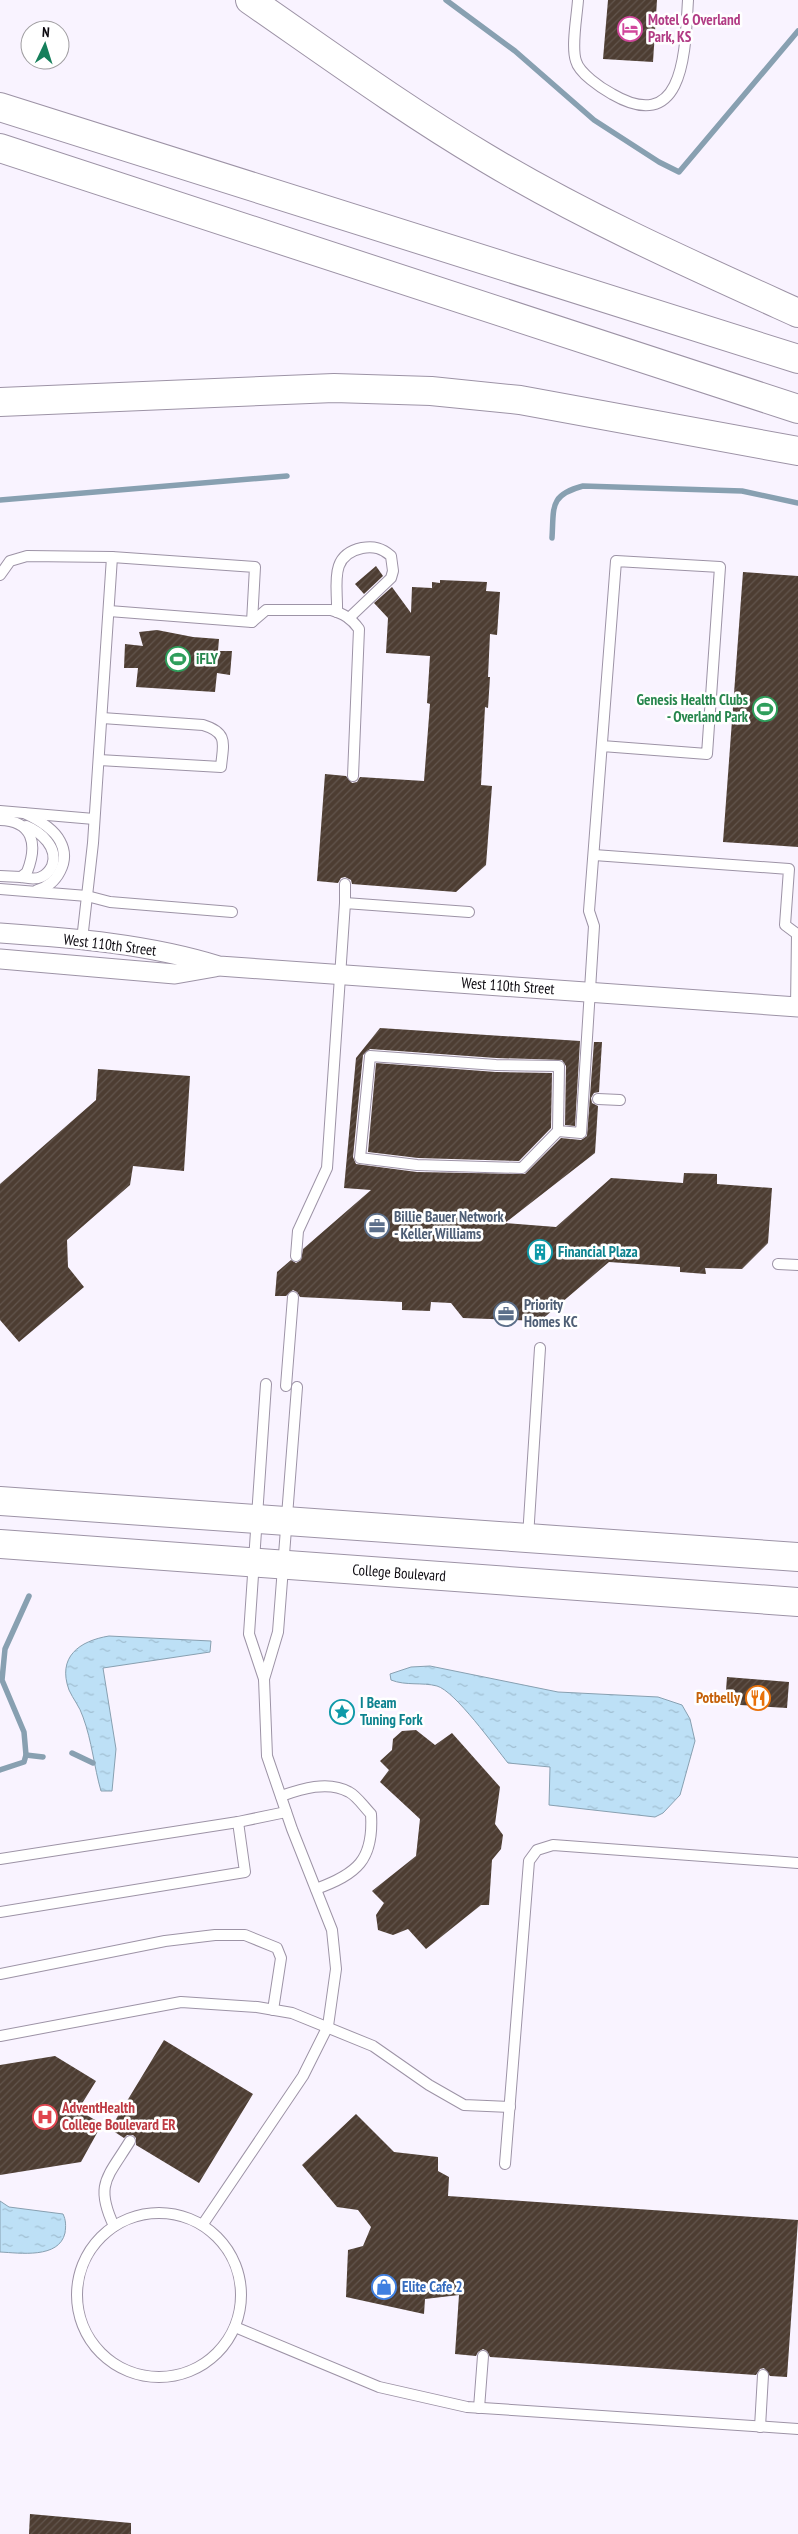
<svg xmlns="http://www.w3.org/2000/svg" width="798" height="2534" viewBox="0 0 798 2534" font-family="'PT Sans Narrow',sans-serif">
  <style>
    .water { fill: url(#water-ripples); stroke: #88a0b1 }
    .lines { fill: none; stroke-linecap: round; stroke-linejoin: round }
    .stream { stroke: #88a0b1; stroke-width: 5.5 }
    .building { fill: url(#building-hatch) }
    .lane-casing { stroke: #9d93a6; stroke-width: 12 }
    .street-casing { stroke: #9d93a6; stroke-width: 21 }
    .secondary-casing { stroke: #9d93a6; stroke-width: 30 }
    .highway-casing { stroke: #9d93a6; stroke-width: 30 }
    .lane { stroke: #fff; stroke-width: 10 }
    .street { stroke: #fff; stroke-width: 19 }
    .secondary { stroke: #fff; stroke-width: 28 }
    .highway { stroke: #fff; stroke-width: 28 }
    .labels { text-anchor: middle; stroke-width: 5; stroke-linejoin: round; paint-order: stroke }
    .hotel-label { font-size: 15px; font-weight: bold; fill: #b23c85; stroke: #fff; text-anchor: start }
    .leisure-label { font-size: 15px; font-weight: bold; fill: #27864d; stroke: #fff; text-anchor: start }
    .street-label { font-size: 15px; fill: #0e0b11; stroke: #fff }
    .service-label { font-size: 15px; font-weight: bold; fill: #4e5e75; stroke: #fff; text-anchor: start }
    .culture-label { font-size: 15px; font-weight: bold; fill: #0d838f; stroke: #fff; text-anchor: start }
    .food-label { font-size: 15px; font-weight: bold; fill: #c56008; stroke: #fff; text-anchor: end }
    .health-label { font-size: 15px; font-weight: bold; fill: #be3a42; stroke: #fff; text-anchor: start }
    .shop-label { font-size: 15px; font-weight: bold; fill: #366cbe; stroke: #fff; text-anchor: start }
  </style>
  <defs>
    <pattern id="water-ripples" width="26" height="14" patternUnits="userSpaceOnUse" patternTransform="scale(1.25)"><rect width="26" height="14" fill="#bde0f6"/><path d="M2 4q2-2 4 0t4 0M15 11q2-2 4 0t4 0" fill="none" stroke="#a1bfd2"/></pattern>
    <pattern id="building-hatch" width="6" height="6" patternUnits="userSpaceOnUse" patternTransform="scale(1.25)"><rect width="6" height="6" fill="#4d3d32"/><path d="M-1 1l2-2M0 6l6-6M5 7l2-2" fill="none" stroke="#62554d"/></pattern>
  </defs>
  <rect width="100%" height="100%" fill="#f9f3ff"/>
  <g class="water">
    <path d="M109 1636 211 1641 210 1652 103 1668 116 1749 112 1791H101C94 1767 92 1741 83 1717 80 1707 73 1699 69 1690 57 1657 79 1641 109 1636Z"/>
    <path d="M430 1666 558 1692 658 1697 682 1705 690 1719 695 1741 680 1795 663 1813 655 1817 549 1805 550 1767 508 1763C495 1747 455 1691 437 1686 422 1682 406 1686 391 1680L390 1674 411 1667Z"/>
    <path d="M0 2201 9 2207 63 2214C66 2220 66 2226 65 2233 59 2259 20 2253 0 2252Z"/>
  </g>
  <g class="lines">
    <g class="stream">
      <path d="M446 0 515 51 594 120 659 162 679 172 798 31"/>
      <path d="M0 500 287 476"/>
      <path d="M552 538C554 507 549 495 583 486L742 491 798 503"/>
      <path d="M72 1753 93 1763"/>
      <path d="M26 1755 43 1757"/>
      <path d="M0 1770 24 1762 26 1755 24 1732 2 1680 5 1649 29 1596"/>
    </g>
  </g>
  <g class="building">
    <path d="M608 0H657L653 62 603 59Z"/>
    <path d="M376 566 383 576 364 594 355 584Z"/>
    <path d="M743 572 798 576V847L723 842Z"/>
    <path d="M440 580 487 582 486 591 500 592 497 635 490 634 488 677H490L488 708 485 707 481 785 492 786 486 865 456 892 352 884 351 880 345 877 341 878 338 883 317 881 325 774 346 776 352 783 357 782 360 777 424 781 430 704 427 703 430 656 386 653 388 618 374 603 392 587 411 613 412 587 432 588V582L440 583Z"/>
    <path d="M157 630 193 637 219 639 218 651H232L230 675 217 673 215 692 136 687 138 668H124L125 644 143 646 139 632Z"/>
    <path d="M380 1028 580 1041 575 1126 565 1125 566 1066 562 1060 496 1058 370 1049 363 1055 353 1157 356 1164 417 1172 525 1174 561 1138 581 1140 587 1136 594 1042H602L599 1092 594 1093 591 1098 592 1103 598 1106 595 1153 505 1223 556 1227 611 1178 683 1183 684 1173 717 1174V1184L772 1188 768 1243 742 1269 705 1268 706 1274 680 1272V1267L609 1262 540 1321 463 1318 451 1303 431 1302 430 1311 402 1310V1302L300 1297 297 1292 293 1290 286 1296H275L277 1272 291 1260 296 1263 301 1260 303 1249 371 1190 344 1188 356 1058Z"/>
    <path d="M376 1063 496 1072 552 1073 551 1128 519 1161 418 1158 368 1152Z"/>
    <path d="M98 1069 190 1076 184 1171 133 1166 130 1185 67 1240 68 1267 84 1287 19 1342 0 1320V1184L96 1100Z"/>
    <path d="M727 1677 789 1682 787 1708 725 1704Z"/>
    <path d="M416 1730 435 1745 452 1733 500 1787 495 1824 503 1835 501 1849 492 1860 489 1905H481L426 1949 408 1929 393 1935 378 1930 376 1915 384 1903 372 1891 416 1856 420 1819 380 1782 389 1770 380 1761 392 1750 393 1739 402 1731Z"/>
    <path d="M164 2040 253 2094 199 2183 136 2145V2138L133 2135H127L124 2138 110 2129Z"/>
    <path d="M55 2056 96 2081 78 2110 102 2124 81 2162 0 2175V2065Z"/>
    <path d="M356 2114 394 2152 438 2157V2171L449 2177 448 2196 798 2220 787 2377 770 2376 764 2368 760 2369 756 2375 490 2357 487 2351 483 2349 478 2352 476 2356 455 2354 459 2295 425 2299 424 2314 346 2297 348 2250 363 2246 371 2227 358 2210 337 2207 302 2165Z"/>
    <path d="M30 2514 131 2523V2534H29Z"/>
  </g>
  <g class="lines">
    <defs>
      <g id="lane">
        <path d="M578 0C577 16 571 47 576 61 579 73 601 88 612 94 686 137 685 47 688 0"/>
        <path d="M112 557 255 567 252 622"/>
        <path d="M0 575 10 561 27 556 112 557 93 843 82 940"/>
        <path d="M109 611 252 622 266 610H331C344 614 351 618 359 629L353 776"/>
        <path d="M337 612C338 586 328 555 362 548 374 546 382 548 391 556L393 571 391 578 349 618"/>
        <path d="M99 760 221 767C223 744 229 733 203 725L102 718"/>
        <path d="M0 811 94 819"/>
        <path d="M24 813C37 819 53 828 60 841 71 861 57 885 37 890"/>
        <path d="M0 820C33 821 38 844 27 872L21 877 0 876"/>
        <path d="M594 855 789 869 785 925 797 934 796 1007"/>
        <path d="M21 877C27 878 35 880 41 877 46 875 50 870 52 866 59 848 41 832 26 826"/>
        <path d="M0 889 87 896 110 902 232 912"/>
        <path d="M345 903V884"/>
        <path d="M598 1099 620 1100"/>
        <path d="M558 1131 559 1066 496 1065 370 1056 360 1158 417 1165 522 1168 558 1131 581 1133 594 926 589 911 616 561 720 567 707 754 602 746"/>
        <path d="M296 1256 298 1231 327 1168 345 903 469 912"/>
        <path d="M778 1264 798 1265"/>
        <path d="M286 1386 293 1297"/>
        <path d="M528 1537 540 1348"/>
        <path d="M264 1679 278 1632 297 1387"/>
        <path d="M281 1796C301 1789 328 1780 349 1792 357 1796 364 1807 371 1814 374 1860 357 1874 316 1889"/>
        <path d="M0 1859 238 1822 286 1812"/>
        <path d="M0 1912 245 1872 238 1822"/>
        <path d="M0 1974 165 1941 215 1935H245L277 1948 281 1958 273 2010"/>
        <path d="M0 2036 181 2002 257 2007 292 2013 373 2046 429 2085 464 2105 510 2107"/>
        <path d="M505 2164 529 1861 537 1850 553 1845 798 1863"/>
        <circle cx="159" cy="2295" r="82"/>
        <path d="M203 2224 303 2076 328 2026 336 1969 332 1930 292 1829 267 1756 264 1679 249 1634 266 1384"/>
        <path d="M114 2226C94 2184 108 2177 130 2141"/>
        <path d="M235 2327 379 2387 467 2407 798 2429"/>
        <path d="M479 2408 483 2356"/>
        <path d="M760 2427 763 2375"/>
      </g>
      <g id="street">
        <path d="M0 933C74 938 148 944 219 966L798 1007"/>
        <path d="M0 959 175 974 215 967"/>
      </g>
      <g id="secondary">
        <path d="M0 1501 798 1557"/>
        <path d="M0 1544 798 1602"/>
      </g>
      <g id="highway">
        <path d="M250 0C328 54 405 110 486 158 586 218 692 265 798 313"/>
        <path d="M0 107 798 359"/>
        <path d="M0 148 798 409"/>
        <path d="M0 402 334 388 431 391 520 400 798 451"/>
      </g>
    </defs>
    <use href="#lane" class="lane-casing"/>
    <use href="#street" class="street-casing"/>
    <use href="#secondary" class="secondary-casing"/>
    <use href="#highway" class="highway-casing"/>
    <use href="#lane" class="lane"/>
    <use href="#street" class="street"/>
    <use href="#secondary" class="secondary"/>
    <use href="#highway" class="highway"/>
  </g>
  <defs>
    <symbol id="hotel-ring" viewBox="-11 -11 22 22"><circle r="9.5" fill="#fff" stroke="#d1479c" stroke-width="1.5"/><path d="M-6-4.5h1.5V1H6V5H4.5V3h-9V5H-6ZM-4 0a1.8 1.8 0 1 1 3.6 0ZM.5 0V-2.5h3Q6-2.5 6 0Z" fill="#d1479c"/></symbol>
    <symbol id="stadium-ring" viewBox="-11 -11 22 22"><circle r="9.5" fill="#fff" stroke="#2e9e5b" stroke-width="1.5"/><path d="M0-5a6.5 5 0 1 0 0 10a6.5 5 0 1 0 0-10ZM-3.5-1.8h7v3.6h-7Z" fill="#2e9e5b"/></symbol>
    <symbol id="office-ring" viewBox="-11 -11 22 22"><circle r="9.5" fill="#fff" stroke="#5c6f8a" stroke-width="1.5"/><path d="M-6-3h4V-5.5h4V-3h4V5H-6ZM-1-4.5V-3h2v-1.5ZM-6 0V1H6V0Z" fill="#5c6f8a"/></symbol>
    <symbol id="building-ring" viewBox="-11 -11 22 22"><circle r="9.5" fill="#fff" stroke="#0f9aa8" stroke-width="1.5"/><path d="M-4-6H4V6H1V3H-1V6H-4ZM-2.5-4.3h1.7v1.8h-1.7ZM.8-4.3h1.7v1.8H.8ZM-2.5-1h1.7V.8h-1.7ZM.8-1h1.7V.8H.8Z" fill="#0f9aa8"/></symbol>
    <symbol id="restaurant-ring" viewBox="-11 -11 22 22"><circle r="9.5" fill="#fff" stroke="#e8710a" stroke-width="1.5"/><path d="M-5-6h1v4h1v-4h1v4h1v-4h1v5L-1.5 .5V6h-2V.5L-5-1ZM5-6V6H3V1.5H1.5Q1.5-4 5-6Z" fill="#e8710a"/></symbol>
    <symbol id="sight-ring" viewBox="-11 -11 22 22"><circle r="9.5" fill="#fff" stroke="#0f9aa8" stroke-width="1.5"/><path d="M0-6L1.8-2.2L6-1.7L2.9 1.2L3.7 5.4L0 3.3L-3.7 5.4L-2.9 1.2L-6-1.7L-1.8-2.2Z" fill="#0f9aa8"/></symbol>
    <symbol id="hospital-ring" viewBox="-11 -11 22 22"><circle r="9.5" fill="#fff" stroke="#e0444e" stroke-width="1.5"/><path d="M-5-5h3v3.5h4V-5h3V5h-3V1.5h-4V5h-3Z" fill="#e0444e"/></symbol>
    <symbol id="shop-ring" viewBox="-11 -11 22 22"><circle r="9.5" fill="#fff" stroke="#3f7fe0" stroke-width="1.5"/><path d="M-5-2.5h2.3a2.7 3.5 0 0 1 5.4 0H5L5.5 6h-11ZM-1.5-2.5h3a1.5 2.3 0 0 0-3 0Z" fill="#3f7fe0"/></symbol>
  </defs>
  <g fill-rule="evenodd">
    <use href="#hotel-ring" x="616" y="15" width="28" height="28"/>
    <use href="#stadium-ring" x="164" y="645" width="28" height="28"/>
    <use href="#stadium-ring" x="751" y="695" width="28" height="28"/>
    <use href="#office-ring" x="363" y="1212" width="28" height="28"/>
    <use href="#building-ring" x="526" y="1238" width="28" height="28"/>
    <use href="#office-ring" x="492" y="1300" width="28" height="28"/>
    <use href="#restaurant-ring" x="744" y="1684" width="28" height="28"/>
    <use href="#sight-ring" x="328" y="1698" width="28" height="28"/>
    <use href="#hospital-ring" x="31" y="2103" width="28" height="28"/>
    <use href="#shop-ring" x="370" y="2273" width="28" height="28"/>
  </g>
  <g class="labels">
    <g class="hotel-label">
      <text x="648" y="25">Motel 6 Overland<tspan x="648" dy="17">Park, KS</tspan></text>
    </g>
    <g class="leisure-label">
      <text x="196" y="664">iFLY</text>
      <text x="748" y="705" text-anchor="end">Genesis Health Clubs<tspan x="748" dy="17">- Overland Park</tspan></text>
    </g>
    <g class="street-label">
      <text transform="translate(110 945) rotate(7)" y="5">West 110th Street</text>
      <text transform="translate(508 986) rotate(4)" y="5">West 110th Street</text>
      <text transform="translate(399 1573) rotate(4)" y="5">College Boulevard</text>
    </g>
    <g class="service-label">
      <text x="394" y="1222">Billie Bauer Network<tspan x="394" dy="17">- Keller Williams</tspan></text>
      <text x="524" y="1310">Priority<tspan x="524" dy="17">Homes KC</tspan></text>
    </g>
    <g class="culture-label">
      <text x="558" y="1257">Financial Plaza</text>
      <text x="360" y="1708">I Beam<tspan x="360" dy="17">Tuning Fork</tspan></text>
    </g>
    <g class="food-label">
      <text x="740" y="1703">Potbelly</text>
    </g>
    <g class="health-label">
      <text x="62" y="2113">AdventHealth<tspan x="62" dy="17">College Boulevard ER</tspan></text>
    </g>
    <g class="shop-label">
      <text x="402" y="2292">Elite Cafe 2</text>
    </g>
  </g>
  <g transform="translate(45 45) rotate(4)"><circle r="24" fill="#ffffff" stroke="#9f9da0"/>
  <path d="M0-4L9 19L0 12L-9 19Z" fill="#157f5b"/>
  <text y="-8" font-size="14" font-weight="bold" text-anchor="middle" fill="#0e0b11">N</text>
  </g>
</svg>
